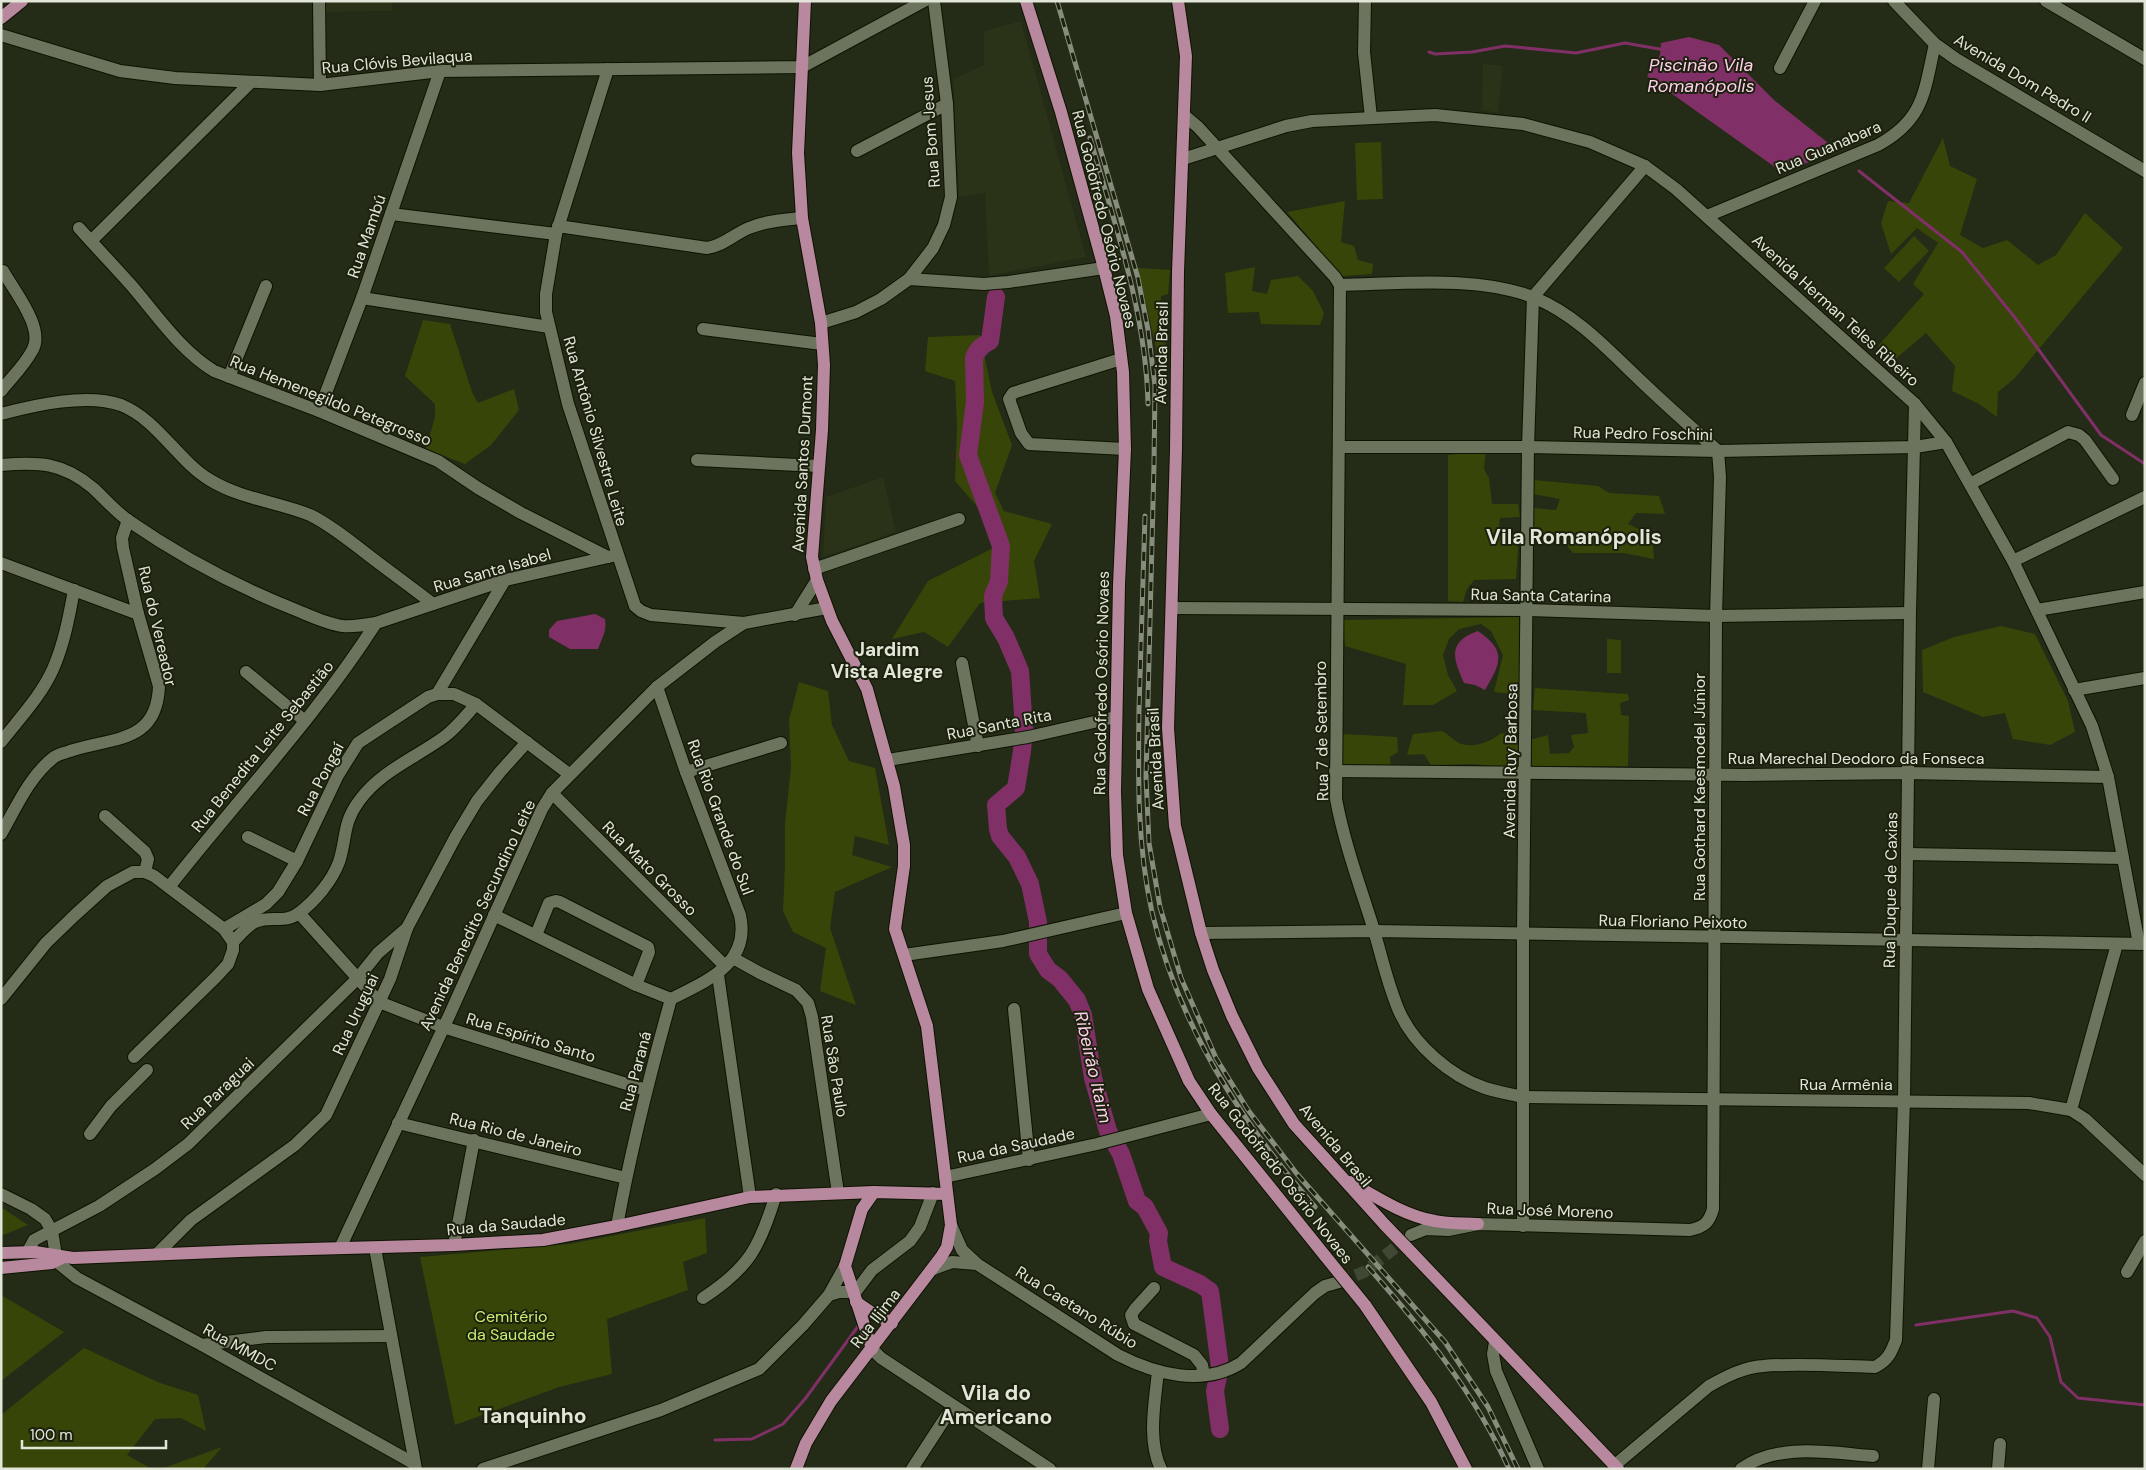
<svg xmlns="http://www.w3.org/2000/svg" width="2146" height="1470" viewBox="0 0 2146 1470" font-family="'DM Sans',sans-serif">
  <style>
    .built { fill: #2a3317 }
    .green { fill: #374608 }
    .water { fill: #803066 }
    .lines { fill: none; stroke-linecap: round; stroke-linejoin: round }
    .stream { stroke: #803066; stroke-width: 3 }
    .river { stroke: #803066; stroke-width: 18 }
    .minor-tunnel { stroke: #404733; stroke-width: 12; stroke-dasharray: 12 6; stroke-linecap: butt }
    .minor-casing { stroke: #0e1302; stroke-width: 14 }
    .major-casing { stroke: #0e1302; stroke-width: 14 }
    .minor { stroke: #6c745d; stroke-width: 12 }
    .major { stroke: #b8889e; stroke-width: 12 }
    .rail-casing { stroke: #878d7c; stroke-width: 5 }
    .rail { stroke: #1b210d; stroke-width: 3; stroke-dasharray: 9; stroke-linecap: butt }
    .major-bridge-casing { stroke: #0e1302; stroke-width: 14; stroke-linecap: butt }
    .major-bridge { stroke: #b8889e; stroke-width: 12 }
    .labels { text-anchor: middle; stroke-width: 4; stroke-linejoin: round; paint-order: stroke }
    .street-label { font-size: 16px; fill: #e1e6d9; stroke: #1b210d }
    .park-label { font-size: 16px; fill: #caee70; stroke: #1b210d }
    .water-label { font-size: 18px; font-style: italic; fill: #fecfeb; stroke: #1b210d }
    .quarter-label { font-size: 19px; font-weight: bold; fill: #e1e6d9; stroke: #1b210d }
    .district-label { font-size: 21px; font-weight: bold; fill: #e1e6d9; stroke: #1b210d }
  </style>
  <rect width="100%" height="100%" fill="#242b16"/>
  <g class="built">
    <path d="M323 1H392V11L323 12Z"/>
    <path d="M1021 21 1086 257 989 276 985 193 959 197 953 79 984 65V31Z"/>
    <path d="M1483 64 1503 66 1498 113 1482 110Z"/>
    <path d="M883 477 896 532 823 557 826 497Z"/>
  </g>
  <g class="green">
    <path d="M1943 138 1950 166 1977 179 1960 235 1983 248 2007 240 2038 265 2056 255 2085 213 2123 248 2014 379 1998 392 1997 417 1979 404 1952 391 1955 366 1926 333 1893 361 1878 346 1924 294 1913 284 1938 243 1917 228 1891 254 1881 223 1888 201 1909 203Z"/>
    <path d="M1381 142 1383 199 1357 200 1355 143Z"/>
    <path d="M1345 201 1341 242 1354 246 1358 260 1373 264 1372 274 1342 276 1287 212Z"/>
    <path d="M1914 236 1929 251 1899 282 1884 268Z"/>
    <path d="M1255 267 1252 291 1267 294 1271 280 1298 276 1313 291 1324 313 1320 325 1261 324 1259 312 1228 313 1225 273Z"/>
    <path d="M1138 268 1170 270 1168 294 1161 296V328L1166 335 1163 379Z"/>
    <path d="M423 320 450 324 472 392 478 403 514 389 519 410 491 445 465 464 426 449 435 417V404L405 376Z"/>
    <path d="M980 335 992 392 1012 445 995 493 1004 511 1052 524 1034 561 1040 598 980 603 948 647 924 632 892 639 928 581 995 547 981 511 955 481 957 427 955 381 925 371 928 337Z"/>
    <path d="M1486 450 1484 469 1489 478 1492 504H1518L1520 517 1500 518 1498 536 1519 538 1516 579 1474 580 1467 589 1463 602 1448 601V455Z"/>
    <path d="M1534 480 1598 486 1609 493 1659 496 1665 514 1636 513 1628 524 1652 535 1654 559 1624 553H1573L1558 536 1533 543V508L1556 510 1560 499 1533 494Z"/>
    <path d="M1519 617 1522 695 1494 692 1503 655 1491 631 1481 624 1459 629 1449 639 1443 655 1448 675 1457 691 1433 705H1403L1406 664 1345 646 1343 620Z"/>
    <path d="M2001 626 2035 634 2068 701 2075 732 2050 745 2013 739 2005 713 1983 717 1923 692 1922 650 1954 637Z"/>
    <path d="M1607 639 1621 640V673H1607Z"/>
    <path d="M799 682 828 691 832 725 849 761 875 768 889 845 855 836 852 855 892 867 835 892 830 928 856 1005 820 991 826 948 793 932 783 911 785 865V823L791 767 789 720Z"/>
    <path d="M1535 688 1628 694 1629 700 1620 703 1621 715 1629 716 1628 766H1532L1530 740 1548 735 1550 754 1569 753 1574 747 1571 735 1588 733 1586 713 1533 710Z"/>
    <path d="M1442 731C1448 734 1453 740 1459 743 1473 749 1491 742 1501 733L1516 736 1522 751 1518 766 1504 768 1475 764 1431 765 1424 754 1407 755 1413 734Z"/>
    <path d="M1343 734 1397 737 1398 752 1390 757 1391 766 1343 764Z"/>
    <path d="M1 1207 28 1225 1 1236Z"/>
    <path d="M705 1218 707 1253 683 1262 688 1290 607 1319 612 1374 559 1387 455 1425 420 1257 569 1244Z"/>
    <path d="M1 1295 64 1332 1 1381Z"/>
    <path d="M84 1348 160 1383 198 1395 206 1431 181 1418 155 1419 127 1455 152 1469H1V1415Z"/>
    <path d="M222 1447 203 1469H161Z"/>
  </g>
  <g class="water">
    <path d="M1689 37 1719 45 1774 100 1837 150 1781 174 1772 165 1647 76 1660 55 1661 43Z"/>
    <path d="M595 614 605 619C607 631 602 638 598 649H570L549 637V630L557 621Z"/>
    <path d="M1478 631C1507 651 1501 663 1485 690L1475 685 1464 683C1453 658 1447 642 1478 631Z"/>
  </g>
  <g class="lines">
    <g class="stream">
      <path d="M1429 52 1435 54 1472 52 1505 46 1576 53 1625 43 1665 50"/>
      <path d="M1859 171 1962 252 2016 319 2101 435 2145 464"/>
      <path d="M1916 1325 2013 1311 2037 1318 2050 1337 2061 1382 2078 1398 2145 1405"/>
      <path d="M715 1440 752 1439 783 1424 805 1399 859 1325"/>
    </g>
    <path class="river" d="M996 297 990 341C983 345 977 349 974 358L975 402 968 455 1001 546 999 581 993 596 994 618 1006 638 1020 671 1024 728 1022 751 1016 788 996 805 998 829 1000 836 1017 857 1030 884 1038 922V954L1048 970 1060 979 1077 1000 1083 1015 1093 1078 1108 1131 1121 1154 1137 1201 1145 1207 1159 1233 1158 1241 1163 1267 1200 1284 1210 1291 1220 1367 1215 1391 1220 1429"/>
    <path class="minor-tunnel" d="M1339 1282 1364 1272 1409 1237"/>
    <defs>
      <g id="minor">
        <path d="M319 1 320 85"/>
        <path d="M1365 1 1364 52 1371 118"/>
        <path d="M1894 1 1935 44 1956 59 2145 171"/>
        <path d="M2046 1 2145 59"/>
        <path d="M1 35 120 71 175 78 320 85 440 71 802 67 924 1"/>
        <path d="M1780 68 1815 1"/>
        <path d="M608 69 556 234 546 294V312L568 404 635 606 641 611 651 615 744 623"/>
        <path d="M1184 115 1198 127 1335 277 1340 285 1336 799C1344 842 1359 883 1372 924 1381 953 1387 983 1399 1011 1414 1045 1450 1076 1485 1088 1497 1092 1510 1094 1523 1097L2029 1103 2071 1110 2085 1119 2145 1175"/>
        <path d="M857 151 947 104"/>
        <path d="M1183 159 1286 126 1312 121 1435 115 1523 124 1590 142 1645 166 1676 189 1915 404 1946 442 2013 561 2092 726 2108 777 2139 944"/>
        <path d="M391 214 556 234"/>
        <path d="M1707 216 1878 145C1925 119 1924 91 1935 44"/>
        <path d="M558 226 707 248C723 246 734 234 749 228 766 221 784 220 802 218"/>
        <path d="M79 228C96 247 114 266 131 285 157 315 180 350 214 371L319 411 438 461 478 488 521 513 608 557"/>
        <path d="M91 241 251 82"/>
        <path d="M909 279 933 248 944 225 951 197 947 104 934 1"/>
        <path d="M1340 285C1399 284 1479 275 1535 298 1577 315 1610 352 1642 382 1667 406 1692 428 1718 451"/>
        <path d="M1533 297 1645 166"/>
        <path d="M362 298 549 327"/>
        <path d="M821 323 856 312 881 299 909 279 984 284 1008 282 1104 268"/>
        <path d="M703 329 822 344"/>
        <path d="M1121 359 1013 393 1009 399 1021 433 1029 444 1125 449"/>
        <path d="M229 377 266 286"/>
        <path d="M1 391C11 378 24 366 32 351 46 329 14 291 3 271"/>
        <path d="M319 411 362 298 440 71"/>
        <path d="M1 414C35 405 87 393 121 405 158 420 177 460 210 480 241 499 278 502 310 515 329 524 346 538 363 551 386 569 410 586 433 604"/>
        <path d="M2132 415 2145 383"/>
        <path d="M1339 447H1528L1718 451 1915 447 1946 442"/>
        <path d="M697 460 819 466"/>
        <path d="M1 465C39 462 62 462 93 488 105 499 116 512 129 521 181 557 238 587 296 610 311 616 327 624 343 626 354 627 365 625 376 623L505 580 617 555"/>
        <path d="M1970 484 2068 432 2079 435 2085 440 2113 479"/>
        <path d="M2013 561 2145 497"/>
        <path d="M1 563 138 614"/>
        <path d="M814 569 959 519"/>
        <path d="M1172 608 1528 610 1716 616 1910 613"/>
        <path d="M2037 610 2145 592"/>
        <path d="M795 615 817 580"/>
        <path d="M962 663 978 746"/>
        <path d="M246 672 305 721"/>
        <path d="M2074 690 2145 678"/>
        <path d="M437 694H454L476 704 569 774"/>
        <path d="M1 742C19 719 41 696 53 669 64 644 69 617 74 590"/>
        <path d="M888 760 1028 737 1116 717"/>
        <path d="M1335 771 1746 775 1908 773 2108 777"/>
        <path d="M686 772 781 743"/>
        <path d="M552 793 725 966"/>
        <path d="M105 816 145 852 148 859 145 872"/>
        <path d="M1 834C16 808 29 777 53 758 57 754 65 753 70 751 112 737 157 744 159 686L138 614 123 548 122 538 128 520"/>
        <path d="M248 837 297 861"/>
        <path d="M1907 854 2123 858"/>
        <path d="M169 887C238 799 316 717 376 623"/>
        <path d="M299 913 379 1002 443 1027 646 1090"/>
        <path d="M494 915 636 985 671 999"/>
        <path d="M224 929 266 904 278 892 297 861 338 775 358 743 428 697 437 694 505 580"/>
        <path d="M1201 933 1375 931 2145 944"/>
        <path d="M536 935 549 903 556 901 560 902 648 947 649 952 636 985"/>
        <path d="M233 942C239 936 247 926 255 922 270 915 285 924 299 913 315 901 332 881 339 862 347 838 342 824 359 801 381 771 415 758 444 737 456 728 466 716 476 704"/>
        <path d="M904 955 1003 941 1126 913"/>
        <path d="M733 958 760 973 796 990 808 1003 812 1017 838 1193"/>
        <path d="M718 975 750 1197"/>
        <path d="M1 999 46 943 75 915 107 886 133 872H145L154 876 224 929 233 942V950L228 964 216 977 134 1057"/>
        <path d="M1014 1009 1029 1160"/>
        <path d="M2071 1110 2117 944"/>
        <path d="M398 1123 626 1178"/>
        <path d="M90 1134 111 1106 147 1070"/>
        <path d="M945 1177 1097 1144 1211 1114"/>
        <path d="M1 1194 31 1209 45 1219 52 1231 57 1262 77 1278 202 1345 415 1464"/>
        <path d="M951 1225 962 1250 977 1264 1118 1355C1155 1374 1203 1387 1241 1363L1315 1293 1325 1286 1339 1282"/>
        <path d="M617 1226C631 1149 650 1074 671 999 706 981 751 964 740 915L686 772 657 687"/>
        <path d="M1523 1226V935L1528 447 1533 297"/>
        <path d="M1411 1235 1426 1229 1448 1230 1478 1224 1690 1230C1704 1227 1709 1223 1713 1209L1716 616 1720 477 1718 451"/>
        <path d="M454 1245 474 1140"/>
        <path d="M340 1248 449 1016 542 809 552 793 657 687 715 642 744 623 827 608"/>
        <path d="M375 1248 416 1469"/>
        <path d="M28 1251 34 1240 99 1206 155 1169 188 1144 357 979 378 953 407 928"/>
        <path d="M157 1254 191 1220 295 1145 326 1115 390 979 407 928 456 836 477 801 500 772 527 742"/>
        <path d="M933 1269 952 1262 977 1264"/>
        <path d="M2127 1272 2145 1241"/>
        <path d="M1154 1288 1135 1309 1131 1315 1134 1324 1194 1355 1202 1365 1204 1375"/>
        <path d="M829 1295 839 1292H853L857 1290 872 1270 910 1241 920 1227 933 1193"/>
        <path d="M703 1298C749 1268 760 1247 776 1194"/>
        <path d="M1495 1342 1493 1354 1496 1371 1538 1469"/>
        <path d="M202 1345 266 1337 391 1336"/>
        <path d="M872 1349 881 1358 1050 1469"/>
        <path d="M1158 1371C1155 1402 1147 1440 1161 1469"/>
        <path d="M1615 1465 1709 1386C1725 1377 1744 1367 1763 1366 1800 1363 1838 1366 1875 1367 1888 1360 1891 1353 1896 1340L1904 1100 1910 613 1915 404"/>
        <path d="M483 1469 661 1410 759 1369 803 1325 829 1295 845 1266"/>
        <path d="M912 1469 953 1406"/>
        <path d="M1741 1469C1779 1442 1831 1453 1873 1456"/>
        <path d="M1928 1469 1934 1399"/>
        <path d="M1998 1469 2000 1444"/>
      </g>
      <g id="major">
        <path d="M1026 1 1061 112 1104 268 1116 316 1123 372 1125 449 1119 585 1115 792 1117 855 1126 913 1148 989 1189 1081 1211 1114 1326 1257"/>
        <path d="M1178 1 1186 56 1178 272 1176 449 1168 728 1175 826 1201 933 1213 970 1232 1016 1258 1068 1294 1124 1385 1225"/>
        <path d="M1 18 22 1"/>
        <path d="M1350 1182C1376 1197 1405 1216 1435 1221 1449 1224 1464 1223 1478 1224"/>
        <path d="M1411 1252 1618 1469"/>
        <path d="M1 1253 35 1252 73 1258 240 1251 454 1245 543 1240 617 1226 750 1197 874 1192 947 1194"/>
        <path d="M1 1268 52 1263 64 1257"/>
        <path d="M856 1302 875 1315 892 1323"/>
        <path d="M1365 1305 1431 1402 1466 1469"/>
        <path d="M872 1349 845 1266 862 1209 874 1192"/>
        <path d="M796 1469 806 1443 831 1401 941 1257 947 1247 951 1225 927 1026 895 929 904 866V845L894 786 867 689 832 621 817 580 812 557 822 430 824 365 821 323 802 218 798 153 805 1"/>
      </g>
    </defs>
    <use href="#minor" class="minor-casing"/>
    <use href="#major" class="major-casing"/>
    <use href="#minor" class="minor"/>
    <use href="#major" class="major"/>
    <defs>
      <g id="rail">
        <path d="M1057 1 1138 278 1148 330 1155 386 1154 464 1146 777 1149 843 1160 907 1181 978 1216 1058 1248 1110 1297 1174 1445 1342 1488 1407 1518 1469"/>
        <path d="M1090 138C1115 225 1146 313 1148 404"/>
        <path d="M1145 516C1143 580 1141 645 1139 709 1138 777 1137 845 1152 912 1178 1024 1240 1121 1315 1207"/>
        <path d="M1368 1267C1423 1329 1475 1393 1509 1469"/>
      </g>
    </defs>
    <use href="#rail" class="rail-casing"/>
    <use href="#rail" class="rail"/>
    <defs>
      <g id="major-bridge">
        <path d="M1385 1225 1411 1252"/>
        <path d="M1326 1257 1365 1305"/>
      </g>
    </defs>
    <use href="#major-bridge" class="major-bridge-casing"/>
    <use href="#major-bridge" class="major-bridge"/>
  </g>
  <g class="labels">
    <g class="street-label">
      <text transform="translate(397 61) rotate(-5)" y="6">Rua Clóvis Bevilaqua</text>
      <text transform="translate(2023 78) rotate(31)" y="6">Avenida Dom Pedro II</text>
      <text transform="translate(930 132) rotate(-94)" y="6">Rua Bom Jesus</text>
      <text transform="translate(1828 147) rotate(-23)" y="6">Rua Guanabara</text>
      <text transform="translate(1105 219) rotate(76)" y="6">Rua Godofredo Osório Novaes</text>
      <text transform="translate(366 236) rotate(-71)" y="6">Rua Mambú</text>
      <text transform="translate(1836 310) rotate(42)" y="6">Avenida Herman Teles Ribeiro</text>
      <text transform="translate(1161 353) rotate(-89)" y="6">Avenida Brasil</text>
      <text transform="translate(331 400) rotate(22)" y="6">Rua Hemenegildo Petegrosso</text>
      <text transform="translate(596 431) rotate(74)" y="6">Rua Antônio Silvestre Leite</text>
      <text transform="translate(1643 433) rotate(1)" y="6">Rua Pedro Foschini</text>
      <text transform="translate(802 464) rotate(-87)" y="6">Avenida Santos Dumont</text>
      <text transform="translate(492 570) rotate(-16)" y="6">Rua Santa Isabel</text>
      <text transform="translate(1541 595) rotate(1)" y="6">Rua Santa Catarina</text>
      <text transform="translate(158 626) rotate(77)" y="6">Rua do Vereador</text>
      <text transform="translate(1101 683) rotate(-89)" y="6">Rua Godofredo Osório Novaes</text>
      <text transform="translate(999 724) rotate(-11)" y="6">Rua Santa Rita</text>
      <text transform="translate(1321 731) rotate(-91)" y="6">Rua 7 de Setembro</text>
      <text transform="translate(262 746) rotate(-51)" y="6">Rua Benedita Leite Sebastião</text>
      <text x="1856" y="764">Rua Marechal Deodoro da Fonseca</text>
      <text transform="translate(1155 759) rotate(-93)" y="6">Avenida Brasil</text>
      <text transform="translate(1510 761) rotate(-89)" y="6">Avenida Ruy Barbosa</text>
      <text transform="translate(320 779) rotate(-62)" y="6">Rua Pongaí</text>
      <text transform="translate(1699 787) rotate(-90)" y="6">Rua Gothard Kaesmodel Júnior</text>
      <text transform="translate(721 817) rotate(70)" y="6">Rua Rio Grande do Sul</text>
      <text transform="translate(650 868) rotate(45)" y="6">Rua Mato Grosso</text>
      <text transform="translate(1890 890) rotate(-89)" y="6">Rua Duque de Caxias</text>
      <text transform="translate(477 915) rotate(-65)" y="6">Avenida Benedito Secundino Leite</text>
      <text transform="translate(1673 921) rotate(1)" y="6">Rua Floriano Peixoto</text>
      <text transform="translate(355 1014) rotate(-65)" y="6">Rua Uruguai</text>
      <text transform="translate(531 1037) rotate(17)" y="6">Rua Espírito Santo</text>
      <text transform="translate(835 1066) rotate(81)" y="6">Rua São Paulo</text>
      <text transform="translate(635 1071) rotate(-75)" y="6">Rua Paraná</text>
      <text x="1846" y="1090">Rua Armênia</text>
      <text transform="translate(217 1093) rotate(-44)" y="6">Rua Paraguai</text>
      <text transform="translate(516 1134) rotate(14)" y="6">Rua Rio de Janeiro</text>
      <text transform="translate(1016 1145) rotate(-12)" y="6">Rua da Saudade</text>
      <text transform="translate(1336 1145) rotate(50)" y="6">Avenida Brasil</text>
      <text transform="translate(1281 1173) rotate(52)" y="6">Rua Godofredo Osório Novaes</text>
      <text transform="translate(1550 1210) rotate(2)" y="6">Rua José Moreno</text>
      <text transform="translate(506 1224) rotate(-5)" y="6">Rua da Saudade</text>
      <text transform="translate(1077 1307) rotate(32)" y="6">Rua Caetano Rúbio</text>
      <text transform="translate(875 1318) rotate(-52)" y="6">Rua Iljima</text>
      <text transform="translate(240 1347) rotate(29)" y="6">Rua MMDC</text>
    </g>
    <g class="park-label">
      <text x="511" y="1322">Cemitério<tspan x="511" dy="18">da Saudade</tspan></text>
    </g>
    <g class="water-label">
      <text x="1701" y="71">Piscinão Vila<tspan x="1701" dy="21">Romanópolis</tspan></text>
      <text transform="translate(1093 1067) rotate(77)" y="6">Ribeirão Itaim</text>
    </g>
    <g class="quarter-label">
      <text x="887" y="656">Jardim<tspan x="887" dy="22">Vista Alegre</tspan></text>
    </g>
    <g class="district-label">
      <text x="1574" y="544">Vila Romanópolis</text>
      <text x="996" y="1400">Vila do<tspan x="996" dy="24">Americano</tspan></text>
      <text x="533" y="1423">Tanquinho</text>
    </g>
  </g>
  <rect width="2146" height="1470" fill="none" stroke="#e1e6d9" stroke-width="5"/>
  <path d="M22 1440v8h144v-8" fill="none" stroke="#e1e6d9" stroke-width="2.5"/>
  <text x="30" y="1440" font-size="15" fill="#e1e6d9" stroke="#1b210d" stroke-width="4" paint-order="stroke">100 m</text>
</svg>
